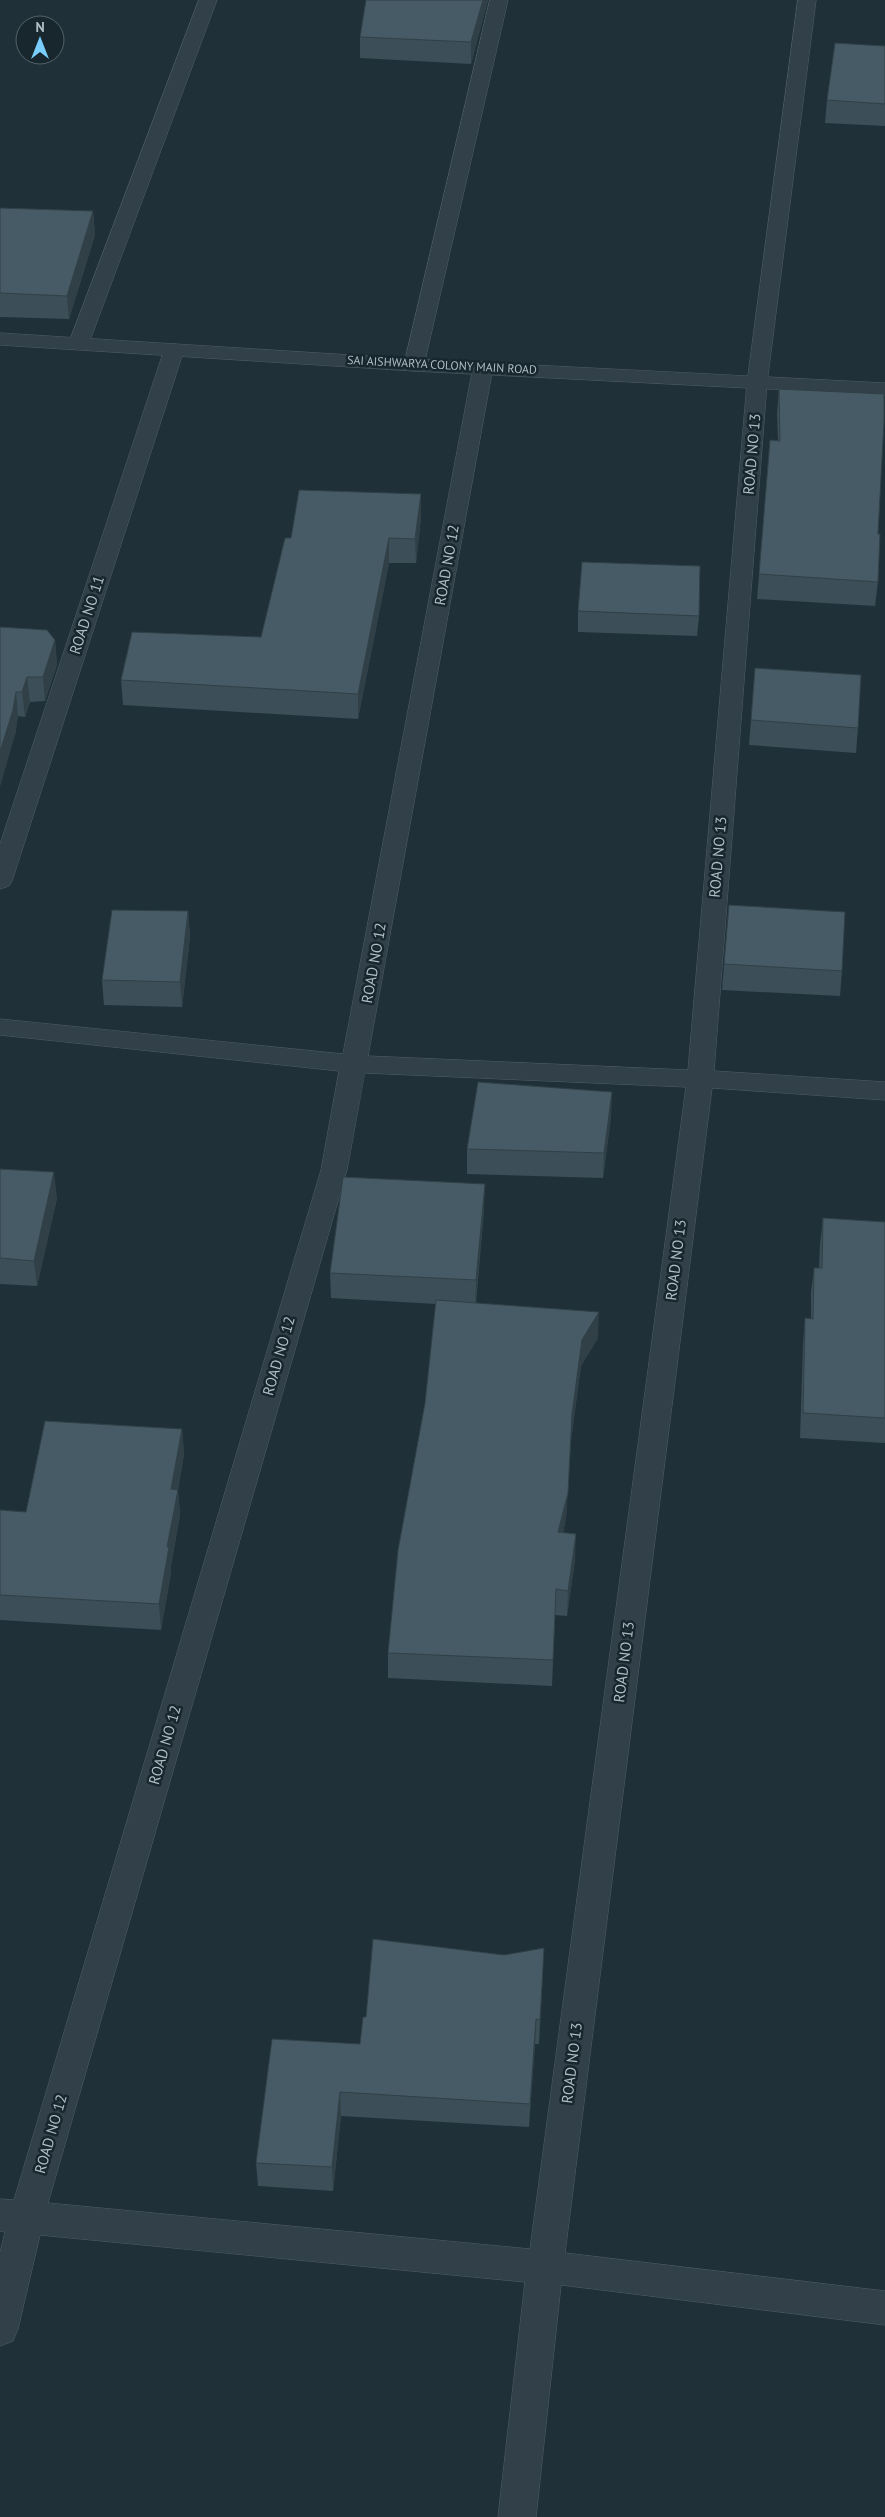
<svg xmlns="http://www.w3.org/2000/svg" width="885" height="2517" viewBox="0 0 885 2517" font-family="'PT Sans',sans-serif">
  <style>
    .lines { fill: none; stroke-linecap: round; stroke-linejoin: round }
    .minor-casing { stroke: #505f67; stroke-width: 1 }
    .tertiary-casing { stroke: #505f67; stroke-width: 1 }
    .minor { fill: #324149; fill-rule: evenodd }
    .tertiary { fill: #324149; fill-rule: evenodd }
    .wall { fill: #3c4e57 }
    .shaded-wall { fill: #314047 }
    .building { fill: #465b65; stroke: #314047 }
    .labels { text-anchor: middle; stroke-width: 5; stroke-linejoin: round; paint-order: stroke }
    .far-street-label { font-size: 12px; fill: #adbdc6; stroke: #18262d }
    .street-label { font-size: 15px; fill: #adbdc6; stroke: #18262d }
  </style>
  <rect width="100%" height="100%" fill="#1f3039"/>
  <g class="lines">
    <defs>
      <g id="minor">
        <path d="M199 0H217L89 343 86 347H72L69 343Z"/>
        <path d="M490 0H508L424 365 421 369 414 371 407 369 404 365Z"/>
        <path d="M798 0H816L767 383 714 1071 885 1082V1100L712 1088 565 2253 885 2291V2325L561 2285 536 2517H498L525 2282 40 2235 18 2329 13 2341 0 2346V2253L5 2232 0 2231V2199L14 2200 321 1170 339 1071 0 1035V1019L343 1054 473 367 476 363 483 361 490 363 493 367 368 1056 688 1070 747 383ZM365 1073 686 1087 530 2249 48 2203 347 1170Z"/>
        <path d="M174 344 181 346 184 350 12 881 9 886 0 889V844L164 350 167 346Z"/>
      </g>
      <path id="tertiary" d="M0 333 414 359 885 383V395L414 371 0 345Z"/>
    </defs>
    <use href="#minor" class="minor-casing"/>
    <use href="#tertiary" class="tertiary-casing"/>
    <use href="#minor" class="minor"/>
    <use href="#tertiary" class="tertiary"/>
  </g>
  <g class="wall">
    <path d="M366 0H488L471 64 360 58V37Z"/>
    <path d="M885 46V126L825 123 827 100Z"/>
    <path d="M0 208 93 211 95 235 69 319 0 317Z"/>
    <path d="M779 389 878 534V582L875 606 757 599 770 440H778L777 413Z"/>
    <path d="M421 494V518L416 563H389L358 719 123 705 121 680 261 637Z"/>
    <path d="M578 611 699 616 697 636 578 632Z"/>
    <path d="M0 627 55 640 57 665 45 701 30 702 25 717 18 716 15 735Z"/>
    <path d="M755 668 858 728 856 753 749 745Z"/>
    <path d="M729 905 842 971 840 996 722 990Z"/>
    <path d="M188 911 190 937 182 1007 104 1005 102 980Z"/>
    <path d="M611 1117 603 1178 467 1174V1149Z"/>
    <path d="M0 1169 57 1198 37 1286 0 1284Z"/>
    <path d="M484 1210 476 1303 598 1338 581 1366 571 1440 566 1518 563 1533 575 1560 567 1616 555 1615 552 1686 388 1678V1653L425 1403 436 1304 331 1298 330 1273Z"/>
    <path d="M823 1218 885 1222V1443L800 1438 803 1344 805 1318 811 1319V1293L814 1268H819L820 1244Z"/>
    <path d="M182 1429 184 1454 178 1490 180 1515 171 1566V1573L161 1630 0 1620V1510L26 1512Z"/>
    <path d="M543 1973 539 2044H535L529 2127 341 2116 333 2191 258 2186 256 2163 360 2044 366 2017Z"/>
  </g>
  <g class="shaded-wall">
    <path d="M483 0H488L471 64V42Z"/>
    <path d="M93 211 95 235 69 319 67 296Z"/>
    <path d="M421 494V518L416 563 415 539Z"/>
    <path d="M389 538V563L358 719V694Z"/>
    <path d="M55 640 57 665 45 701 43 677Z"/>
    <path d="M27 677 30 702 25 717 22 692Z"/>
    <path d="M16 692 18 716 15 735 0 787V752Z"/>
    <path d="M188 911 190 937 182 1007 180 982Z"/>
    <path d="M612 1092 611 1117 603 1178 604 1153Z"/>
    <path d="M54 1172 57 1198 37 1286 34 1261Z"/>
    <path d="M485 1184 484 1210 475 1306 476 1280Z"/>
    <path d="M599 1312 598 1338 581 1366 571 1440 566 1518 558 1558V1532L572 1414 582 1340Z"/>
    <path d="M182 1429 184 1454 178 1490 180 1515 171 1566V1573L161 1630 159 1604 167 1547 171 1489Z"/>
    <path d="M576 1534 575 1560 567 1616 568 1591Z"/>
    <path d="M544 1948 543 1973 539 2044 540 2020Z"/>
    <path d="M536 2019 535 2044 529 2127 530 2104Z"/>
    <path d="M340 2092 341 2116 333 2191 332 2167Z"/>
  </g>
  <g class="building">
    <path d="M366 0H483L471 42 360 37Z"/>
    <path d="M835 43 885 46V104L827 100Z"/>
    <path d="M0 208 93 211 67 296 0 293Z"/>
    <path d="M779 389 884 394V422L878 534H880L878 582 759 574 770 440 780 441Z"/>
    <path d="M299 490 421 494 415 539 389 538 358 694 121 680 132 632 261 637 285 538H291Z"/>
    <path d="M582 562 700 566 699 616 578 611Z"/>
    <path d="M0 627 47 630 55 640 43 677H27L22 692H16L13 710 0 752Z"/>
    <path d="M755 668 861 675 858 728 751 720Z"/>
    <path d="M729 905 845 912 842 971 724 964Z"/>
    <path d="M112 910 188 911 180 982 102 980Z"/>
    <path d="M478 1082 612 1092 604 1153 467 1149Z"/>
    <path d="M0 1169 54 1172 34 1261 0 1258Z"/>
    <path d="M343 1177 485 1184 476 1280 330 1273Z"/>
    <path d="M823 1218 885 1222V1418L803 1413 805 1318 813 1319 814 1268H822Z"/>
    <path d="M436 1300 599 1312 582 1340 572 1414 568 1493 558 1532 576 1534 568 1591 556 1589 553 1660 388 1653 398 1550 425 1403Z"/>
    <path d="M45 1421 182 1429 171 1489 178 1490 167 1547H169L159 1604 0 1595V1510L26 1512Z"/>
    <path d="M373 1939 504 1955 544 1948 540 2020 536 2019 530 2104 340 2092 332 2167 256 2163 272 2039 360 2044 363 2017H366Z"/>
  </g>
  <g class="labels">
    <g class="far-street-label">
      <text transform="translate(442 365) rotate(3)" y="4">SAI AISHWARYA COLONY MAIN ROAD</text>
    </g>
    <g class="street-label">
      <text transform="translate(752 454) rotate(-85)" y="5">ROAD NO 13</text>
      <text transform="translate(447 565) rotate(-80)" y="5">ROAD NO 12</text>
      <text transform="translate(87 615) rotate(-72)" y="5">ROAD NO 11</text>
      <text transform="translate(718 857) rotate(-85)" y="5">ROAD NO 13</text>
      <text transform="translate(374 963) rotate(-80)" y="5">ROAD NO 12</text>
      <text transform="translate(676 1260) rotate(-83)" y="5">ROAD NO 13</text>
      <text transform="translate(279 1356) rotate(-74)" y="5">ROAD NO 12</text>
      <text transform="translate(624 1662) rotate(-83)" y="5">ROAD NO 13</text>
      <text transform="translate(165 1745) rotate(-74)" y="5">ROAD NO 12</text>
      <text transform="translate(572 2063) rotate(-83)" y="5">ROAD NO 13</text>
      <text transform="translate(51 2134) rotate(-74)" y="5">ROAD NO 12</text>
    </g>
  </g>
  <g transform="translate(40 40)"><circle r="24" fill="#18262d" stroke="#54626a"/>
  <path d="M0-4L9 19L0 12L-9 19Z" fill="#79cdff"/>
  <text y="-8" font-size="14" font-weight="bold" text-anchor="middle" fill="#adbdc6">N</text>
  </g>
</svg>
